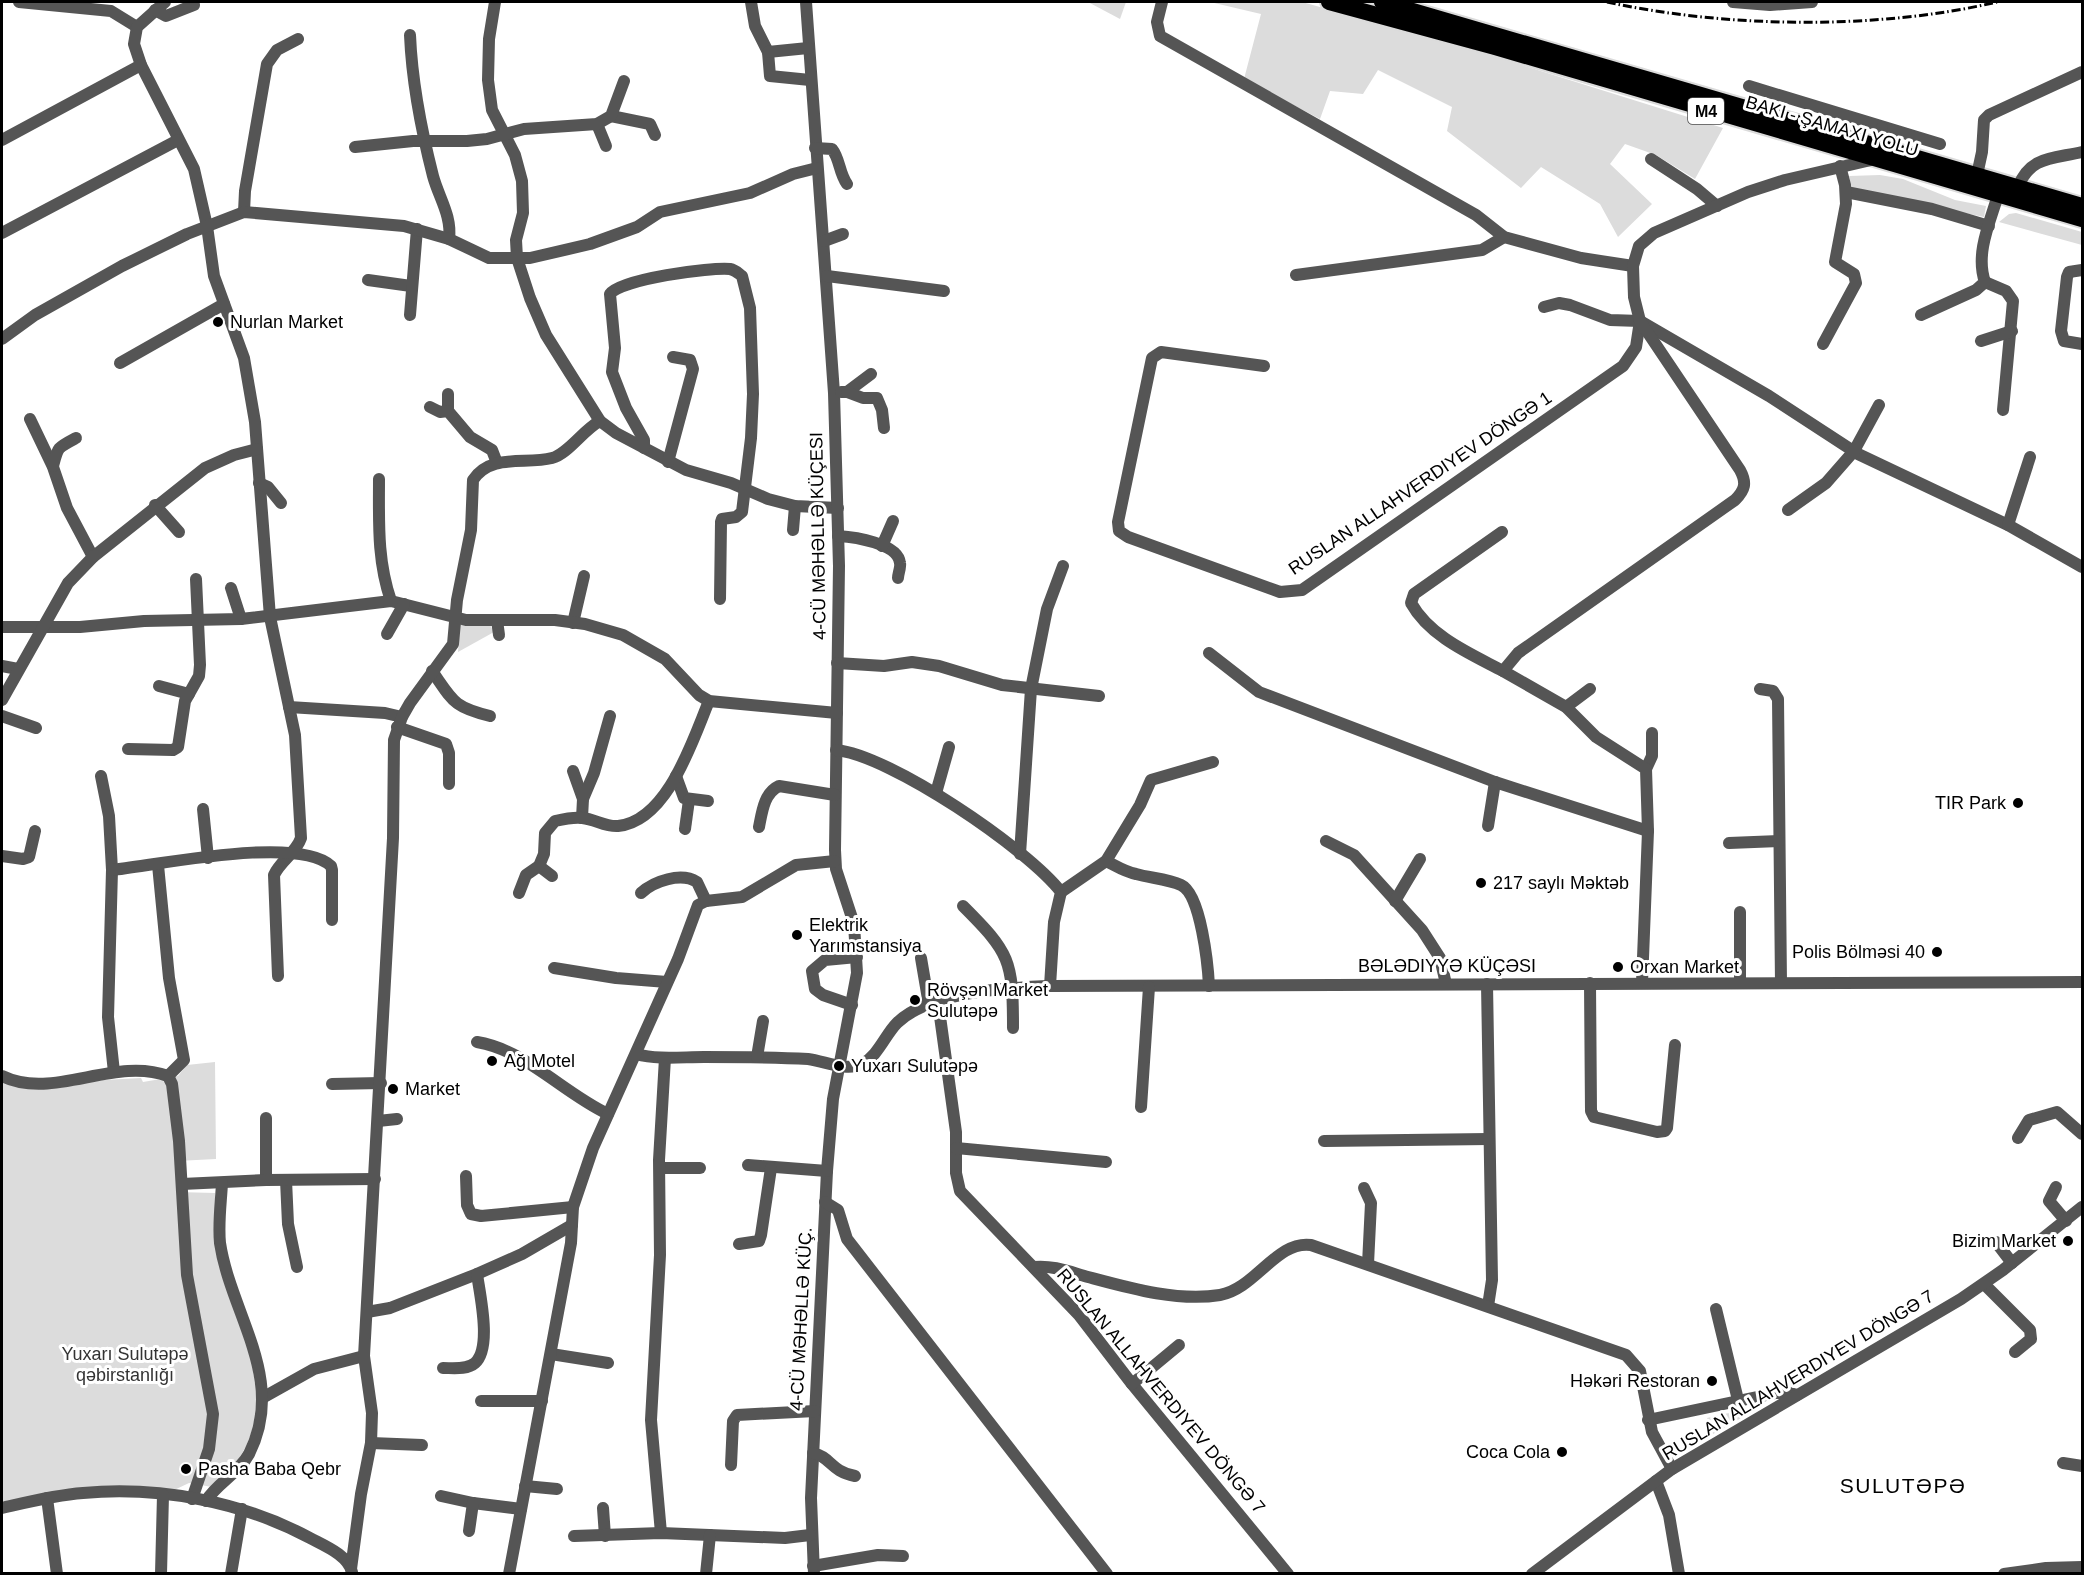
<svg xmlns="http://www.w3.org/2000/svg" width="2084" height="1575" viewBox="0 0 2084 1575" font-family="Arial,sans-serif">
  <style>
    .green { fill: #dcdcdc }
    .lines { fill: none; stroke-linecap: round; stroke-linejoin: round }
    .highway-casing { stroke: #dbdbdb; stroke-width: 20 }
    .minor { stroke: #555; stroke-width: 12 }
    .highway { stroke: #000; stroke-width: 16 }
    .rail { stroke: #000; stroke-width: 3; stroke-dasharray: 9 3 1.5 3; stroke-linecap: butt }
    .poi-dot { fill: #000; stroke: #fff; stroke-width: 2 }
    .labels { text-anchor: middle; stroke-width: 6; stroke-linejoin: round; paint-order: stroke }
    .shield { fill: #fff; stroke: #4c4c4c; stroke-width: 1.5 }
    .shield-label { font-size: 16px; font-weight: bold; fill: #000 }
    .street-label { font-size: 18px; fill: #000; stroke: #fff }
    .poi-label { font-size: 18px; fill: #000; stroke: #fff; text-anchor: start }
    .park-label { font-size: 18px; fill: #333; stroke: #fff }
    .quarter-label { font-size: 21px; letter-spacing: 1.5px; fill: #000; stroke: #fff }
  </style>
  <rect width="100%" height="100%" fill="#fff"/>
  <g class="green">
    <path d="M1088 2H1126L1120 19Z"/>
    <path d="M1210 2H1302L1474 50 1723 128 1695 179 1656 155 1625 144 1610 164 1652 204 1618 237 1600 204 1541 167 1521 188 1447 131 1452 107 1378 70 1363 94 1330 91 1320 119 1244 79 1261 14Z"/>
    <path d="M1880 175 1903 179 1955 200 1986 206 1984 217 1852 190 1849 176Z"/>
    <path d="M2016 213 2082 232V245L1999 222 2009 214Z"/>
    <path d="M460 625H490L494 632 458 652Z"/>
    <path d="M215 1062 216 1159 177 1161V1192L215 1193C216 1209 215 1227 218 1243 234 1327 298 1419 212 1487L189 1483 170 1492 147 1488H74L2 1503V1082L9 1085 141 1078 143 1082 178 1076 187 1065Z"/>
    <path d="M1764 1405 1713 1434 1707 1418Z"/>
  </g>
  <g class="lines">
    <defs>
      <g id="highway">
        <path d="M1329 2 1495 47 2082 219"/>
        <path d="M1382 2 2082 206"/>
      </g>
    </defs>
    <use href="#highway" class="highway-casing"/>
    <g class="minor">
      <path d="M19 2 111 11 137 27"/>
      <path d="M165 2 137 27 134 44 141 65 194 169 207 226 214 276 244 358 255 422 270 617 295 735 301 838C296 853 281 860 274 875L278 976"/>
      <path d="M495 2 489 39 488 80 492 110 515 155 522 181 523 213 516 240 517 258 530 298 546 335 600 421 616 433 686 470 731 483 768 499 795 506 838 508"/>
      <path d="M751 2 755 26 768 52 770 76 810 80"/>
      <path d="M806 2 834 393 839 566 835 850 836 869 854 924 857 973 833 1099 827 1171 811 1498 814 1574"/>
      <path d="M1162 2 1157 22 1160 36 1476 215 1504 237 1581 258 1633 266"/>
      <path d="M1733 2 1770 5 1812 2"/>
      <path d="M155 10 166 16 194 5"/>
      <path d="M410 35C412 83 421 129 433 176 439 198 452 216 449 239"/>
      <path d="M768 52 808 48"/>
      <path d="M1749 86 1940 144"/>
      <path d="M611 116 650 124 655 135"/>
      <path d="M597 124 606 146"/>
      <path d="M2 140 141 65"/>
      <path d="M355 147 413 141H467L487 139 524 129 597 124 611 116 624 81"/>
      <path d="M815 148 832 149C840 159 839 173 847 184"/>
      <path d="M1651 159 1697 189 1717 206"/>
      <path d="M1977 175 1982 152 1984 120 1989 115 2082 72"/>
      <path d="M2018 187C2030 156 2052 159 2082 152"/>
      <path d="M1846 192 1932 209 1989 226"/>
      <path d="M244 212 245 191 267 64 277 50 298 39"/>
      <path d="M2 233 178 140"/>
      <path d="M824 241 843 234"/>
      <path d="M2082 270 2069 272 2067 277 2061 331 2064 341 2082 344"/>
      <path d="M1296 275 1482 250 1504 237"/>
      <path d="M827 276 944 291"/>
      <path d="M368 280 411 286"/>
      <path d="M1985 282 2006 291 2013 301 2003 410"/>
      <path d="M1544 307 1559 303 1570 305 1610 320 1640 321 1769 396 1858 454 2008 525 2082 567"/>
      <path d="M410 315 417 229"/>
      <path d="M1921 315 1976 290 1985 282C1975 254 1990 222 1998 195"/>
      <path d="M2 339 35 315 122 266 187 234 244 212 404 226 449 239 489 258H530L590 244 637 227 660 212 750 193 793 174 817 168"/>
      <path d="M1981 341 2012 331"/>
      <path d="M1823 344 1856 283 1854 274 1835 262 1846 204 1845 185 1840 166"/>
      <path d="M120 363 224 304"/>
      <path d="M1264 366 1161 352 1152 358 1118 522 1119 531 1128 537 1280 592 1302 590 1623 366 1636 347 1640 321"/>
      <path d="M841 392H847L871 374"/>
      <path d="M847 392 863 398H877L882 410 884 428"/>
      <path d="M448 394V411"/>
      <path d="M430 407 440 412 448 411 470 437 492 450 497 463"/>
      <path d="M30 419 53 467 67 508 93 557"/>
      <path d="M644 448V440L626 408 612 372 615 348 610 294C621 279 710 267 730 269 735 270 738 273 742 276L750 308 753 394 751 438 742 512 736 517 722 519 721 522 720 599"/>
      <path d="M668 462 693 369 690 360 673 357"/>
      <path d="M53 466C58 447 57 448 76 438"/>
      <path d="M379 479C379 522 377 560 391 601"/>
      <path d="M259 483 268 487 281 503"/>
      <path d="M155 505 179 532"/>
      <path d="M1788 510 1826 483 1854 451 1879 405"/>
      <path d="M2008 525 2030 457"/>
      <path d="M793 530 795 506"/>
      <path d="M1502 532 1414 594 1411 603C1430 637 1471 654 1503 671"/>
      <path d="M838 536C854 537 898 543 900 563 901 567 898 574 898 578"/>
      <path d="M882 546 893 521"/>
      <path d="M231 588 241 619"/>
      <path d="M497 620 499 635"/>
      <path d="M573 623 584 576"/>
      <path d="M2 627H80L144 621 241 619 391 601 466 620H555L585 624 623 635 665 659 699 695 709 701 837 713"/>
      <path d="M387 634 404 604"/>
      <path d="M1209 653 1259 692 1495 782 1648 831"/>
      <path d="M837 663 884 666 912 662 939 666 1002 685 1099 696"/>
      <path d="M2 666 18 669"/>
      <path d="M432 671C453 701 453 707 490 716"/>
      <path d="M159 686 189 694"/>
      <path d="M1760 689 1773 691 1778 699 1781 983"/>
      <path d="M2 700 68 583 93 557 205 468 234 455 257 449"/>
      <path d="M289 707 385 713 402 717"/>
      <path d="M1566 707 1590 689"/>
      <path d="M2 716 36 728"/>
      <path d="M397 727 446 744 449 753V784"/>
      <path d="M128 749 173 750 178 747 185 701 199 676 200 665 196 579"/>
      <path d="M836 750C890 755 1028 849 1061 892L1054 922 1050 986"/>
      <path d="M1646 769 1652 756V733"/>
      <path d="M573 771 583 799"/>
      <path d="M101 776 109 816 112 870 108 1017 114 1072"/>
      <path d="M676 776 684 798 708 801"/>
      <path d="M936 793 949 747"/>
      <path d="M203 809 208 858"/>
      <path d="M582 818 583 799 594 773 610 716"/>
      <path d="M1488 826 1495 782"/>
      <path d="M759 827C762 812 764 793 779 786L835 795"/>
      <path d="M685 829 689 800"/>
      <path d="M1326 841 1354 855 1422 930 1440 958 1446 984"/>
      <path d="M1729 843 1779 841"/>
      <path d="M1020 854 1031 689 1047 609 1063 566"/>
      <path d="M2 856 23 859 29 857 35 831"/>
      <path d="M1106 861C1116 866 1125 872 1136 874 1150 878 1168 879 1181 885 1201 894 1208 966 1209 986"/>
      <path d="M158 865 169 978 184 1060 168 1076"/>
      <path d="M539 866 552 876"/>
      <path d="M112 870C158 865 299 835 331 866L332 870V920"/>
      <path d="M1061 892 1106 861 1140 805 1151 780 1213 762"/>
      <path d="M519 893 526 875 539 866 544 854 545 833 555 821C564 819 573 817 582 818 595 819 605 827 618 826 668 821 693 739 709 701"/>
      <path d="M641 893C654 881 681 872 697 882L706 901"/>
      <path d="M1395 901 1420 859"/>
      <path d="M963 906C1010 953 1013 960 1013 1028"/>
      <path d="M921 958 929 1005"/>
      <path d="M554 968 616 978 667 982"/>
      <path d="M1590 983 1591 1111 1594 1117 1657 1132 1665 1131 1667 1128 1675 1045"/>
      <path d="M1642 983 1648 831 1646 769 1596 737 1566 707 1503 671 1518 653 1735 500C1745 490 1747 483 1740 470L1640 321 1634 297 1633 266 1639 246 1654 233 1748 192 1785 180 1871 160 1882 128"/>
      <path d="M1740 983V912"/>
      <path d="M1487 984 1492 1280 1488 1306"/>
      <path d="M938 1002 956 1132V1173L960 1191 1079 1315 1132 1384 1288 1574"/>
      <path d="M852 1005 823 995 815 989 812 971 825 960 857 957"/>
      <path d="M477 1042C526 1050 563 1093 608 1114"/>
      <path d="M636 1054C658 1060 681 1057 704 1057 739 1057 774 1057 808 1059 825 1061 846 1072 862 1064 878 1056 885 1035 897 1023 930 991 1007 988 1050 986L2082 982"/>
      <path d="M757 1057 763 1021"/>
      <path d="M2 1076C53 1101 114 1056 168 1076L172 1084 179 1141 187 1275 213 1414 209 1449 192 1499"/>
      <path d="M332 1084 381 1083"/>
      <path d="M1141 1107 1149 987"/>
      <path d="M266 1118V1180"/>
      <path d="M378 1121 397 1119"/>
      <path d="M2018 1138 2029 1120 2057 1112 2082 1134"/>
      <path d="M1324 1141 1489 1139"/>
      <path d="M956 1148 1106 1162"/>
      <path d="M748 1165 827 1171"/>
      <path d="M660 1168H700"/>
      <path d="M466 1176 467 1205 471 1214 481 1216 573 1207"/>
      <path d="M286 1180 288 1224 297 1267"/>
      <path d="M182 1184 266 1180 375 1179"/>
      <path d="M2056 1187 2049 1201 2066 1221"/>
      <path d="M1364 1188 1371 1203 1368 1264"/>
      <path d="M825 1202 838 1210 847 1239 1107 1574"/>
      <path d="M1996 1242 2012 1263"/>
      <path d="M739 1244 759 1241 761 1235 771 1168"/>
      <path d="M1034 1267C1053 1265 1070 1272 1088 1277 1129 1288 1178 1302 1220 1295 1255 1289 1277 1240 1311 1245L1626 1355 1640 1371 1652 1432 1672 1469"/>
      <path d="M1984 1284 2030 1330 2031 1339 2015 1352"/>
      <path d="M1716 1309 1738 1400"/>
      <path d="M367 1312 390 1308 477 1274 522 1254 572 1225"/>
      <path d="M551 1354 608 1363"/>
      <path d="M443 1368C453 1368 467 1370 475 1363 492 1348 480 1295 477 1274"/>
      <path d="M1132 1384 1179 1345"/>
      <path d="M264 1397 314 1369 364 1356"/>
      <path d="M481 1401H542"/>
      <path d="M1648 1420 1776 1393H1790L1797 1395"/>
      <path d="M371 1443 422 1445"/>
      <path d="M813 1453C831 1457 830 1471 855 1476"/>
      <path d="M2063 1463 2082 1466"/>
      <path d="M731 1465 733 1421 737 1415 815 1411"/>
      <path d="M1656 1481 1669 1515 1679 1574"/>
      <path d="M525 1486 557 1489"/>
      <path d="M441 1496 473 1503 521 1509"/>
      <path d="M47 1498 57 1574"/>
      <path d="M206 1501C217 1483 238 1474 249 1454 287 1379 231 1315 220 1243 218 1223 221 1203 222 1183"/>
      <path d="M2 1508C28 1502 55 1495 83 1493 160 1486 243 1502 310 1538 325 1546 348 1555 352 1572"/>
      <path d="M603 1508 605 1536"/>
      <path d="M469 1531 473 1503"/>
      <path d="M661 1533 651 1420 660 1255 659 1160 665 1058"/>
      <path d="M574 1536 661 1533 785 1538 810 1535"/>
      <path d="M813 1566 878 1555 903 1556"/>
      <path d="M351 1569 361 1494 371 1443 372 1413 364 1356 393 838 394 740 402 717 410 703 453 644 457 600 471 530 473 480C491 453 525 465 552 458 568 454 583 430 600 421"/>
      <path d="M161 1574 163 1495"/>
      <path d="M231 1574 242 1509"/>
      <path d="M509 1574 571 1243 573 1207 593 1148 678 959 698 905 706 901 742 897 796 865 835 861"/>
      <path d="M706 1574 710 1535"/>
      <path d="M1532 1574 1672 1469 1961 1299 2003 1270 2082 1207"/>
      <path d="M2004 1574 2046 1568 2082 1567"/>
    </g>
    <use href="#highway" class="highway"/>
    <path class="rail" d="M1607 2C1727 28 1878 30 1997 2"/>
  </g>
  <g class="poi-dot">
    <circle cx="218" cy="322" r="6"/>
    <circle cx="2018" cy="803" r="6"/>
    <circle cx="1481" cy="883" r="6"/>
    <circle cx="797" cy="935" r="6"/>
    <circle cx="1937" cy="952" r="6"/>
    <circle cx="1618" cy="967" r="6"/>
    <circle cx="915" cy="1000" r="6"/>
    <circle cx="492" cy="1061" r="6"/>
    <circle cx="839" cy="1066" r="6"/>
    <circle cx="393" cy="1089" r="6"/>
    <circle cx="2068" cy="1241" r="6"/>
    <circle cx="1712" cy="1381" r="6"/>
    <circle cx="1562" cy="1452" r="6"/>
    <circle cx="186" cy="1469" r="6"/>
  </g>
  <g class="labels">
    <rect class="shield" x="1688" y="98" width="36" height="26" rx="4.5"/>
    <g class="shield-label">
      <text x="1706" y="117">M4</text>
    </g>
    <g class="street-label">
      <text transform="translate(1832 126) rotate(16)" y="6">BAKI - ŞAMAXI YOLU</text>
      <text transform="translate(1420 483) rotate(-34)" y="6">RUSLAN ALLAHVERDIYEV DÖNGƏ 1</text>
      <text transform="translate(818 536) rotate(-91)" y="6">4-CÜ MƏHƏLLƏ KÜÇESI</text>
      <text x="1447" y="972">BƏLƏDIYYƏ KÜÇƏSI</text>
      <text transform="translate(801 1319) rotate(-87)" y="6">4-CÜ MƏHƏLLƏ KÜÇ.</text>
      <text transform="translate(1798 1375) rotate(-31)" y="6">RUSLAN ALLAHVERDIYEV DÖNGƏ 7</text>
      <text transform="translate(1161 1391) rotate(50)" y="6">RUSLAN ALLAHVERDIYEV DÖNGƏ 7</text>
    </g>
    <g class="poi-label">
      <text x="230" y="328">Nurlan Market</text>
      <text x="2006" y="809" text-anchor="end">TIR Park</text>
      <text x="1493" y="889">217 saylı Məktəb</text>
      <text x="809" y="931">Elektrik<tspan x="809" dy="21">Yarımstansiya</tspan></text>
      <text x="1925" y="958" text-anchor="end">Polis Bölməsi 40</text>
      <text x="1630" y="973">Orxan Market</text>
      <text x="927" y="996">Rövşən Market<tspan x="927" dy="21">Sulutəpə</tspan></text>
      <text x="504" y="1067">Ağ Motel</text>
      <text x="851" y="1072">Yuxarı Sulutəpə</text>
      <text x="405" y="1095">Market</text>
      <text x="2056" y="1247" text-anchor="end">Bizim Market</text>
      <text x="1700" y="1387" text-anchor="end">Həkəri Restoran</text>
      <text x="1550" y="1458" text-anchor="end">Coca Cola</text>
      <text x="198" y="1475">Pasha Baba Qebr</text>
    </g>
    <g class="park-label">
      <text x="125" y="1360">Yuxarı Sulutəpə<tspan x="125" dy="21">qəbirstanlığı</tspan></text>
    </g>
    <g class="quarter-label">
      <text x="1903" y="1493">SULUTƏPƏ</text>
    </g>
  </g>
  <rect width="2084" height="1575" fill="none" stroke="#000000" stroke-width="6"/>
</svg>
